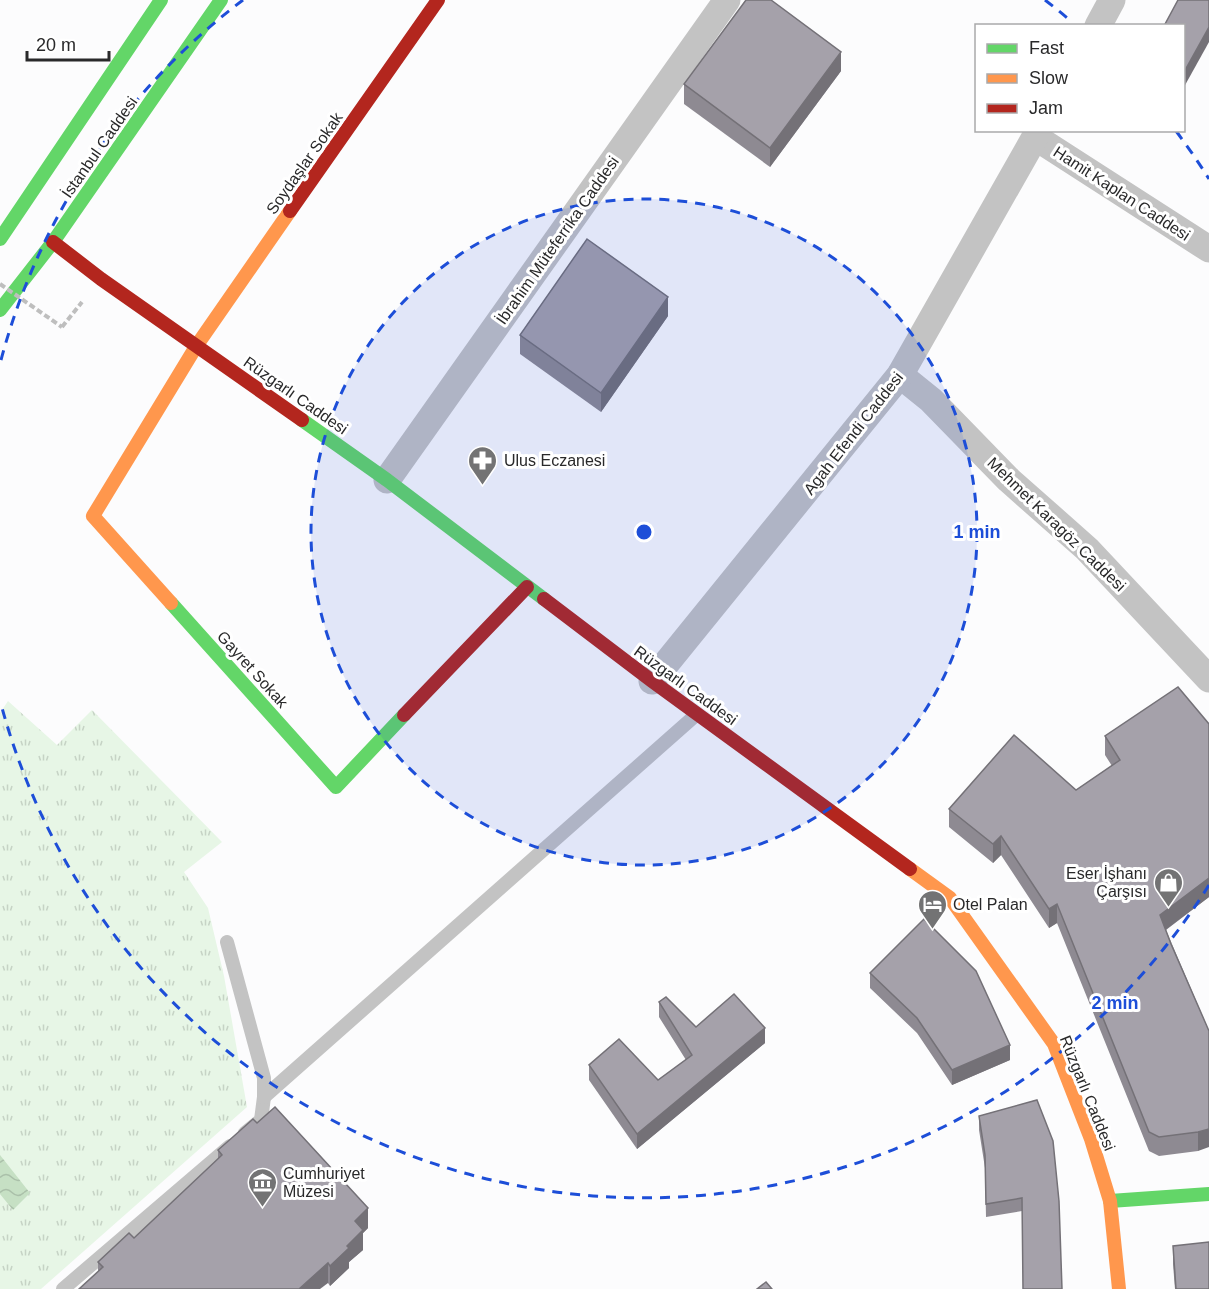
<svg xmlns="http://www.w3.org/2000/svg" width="1209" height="1289" viewBox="0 0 1209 1289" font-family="Arial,sans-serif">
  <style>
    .grass { fill: url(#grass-tufts) }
    .water { fill: url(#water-waves) }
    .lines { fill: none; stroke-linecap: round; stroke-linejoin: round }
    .path { stroke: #bebebe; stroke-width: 4; stroke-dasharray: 6 3; stroke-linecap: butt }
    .lane { stroke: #c3c3c3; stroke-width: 14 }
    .street { stroke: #c3c3c3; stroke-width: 27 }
    .fast { stroke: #63d668; stroke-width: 14 }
    .slow { stroke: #ff974d; stroke-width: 14 }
    .jam { stroke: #b3261e; stroke-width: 14 }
    .path-bridge { stroke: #bebebe; stroke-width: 4; stroke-dasharray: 6 3; stroke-linecap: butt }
    .wall { fill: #8e8a92 }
    .shaded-wall { fill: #747177 }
    .building { fill: #a5a1aa; stroke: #747177; stroke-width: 1.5 }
    .ring { fill: none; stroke: #1d4ed8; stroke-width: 3; stroke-dasharray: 10 8 }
    .labels { text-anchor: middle; stroke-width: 6; stroke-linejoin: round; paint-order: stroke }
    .street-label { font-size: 16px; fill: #29292a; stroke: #fff }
    .poi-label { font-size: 16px; fill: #29292a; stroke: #fff; text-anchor: start }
    .centre { fill: #1d4ed8; stroke: #fff; stroke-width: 3 }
    .ring-label { font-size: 18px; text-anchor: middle; font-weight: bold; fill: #1d4ed8; stroke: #fff; stroke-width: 6; stroke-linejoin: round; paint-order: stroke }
  </style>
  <defs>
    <pattern id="grass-tufts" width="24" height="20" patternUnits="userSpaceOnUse" patternTransform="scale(1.5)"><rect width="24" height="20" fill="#e7f6e6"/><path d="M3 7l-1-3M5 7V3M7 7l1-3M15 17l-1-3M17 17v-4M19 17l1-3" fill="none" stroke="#c6d3c5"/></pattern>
    <pattern id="water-waves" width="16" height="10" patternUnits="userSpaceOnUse" patternTransform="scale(1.5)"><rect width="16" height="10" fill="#c6e0c4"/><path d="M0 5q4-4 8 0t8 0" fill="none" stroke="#aac0a9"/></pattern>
  </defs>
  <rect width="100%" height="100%" fill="#fcfcfd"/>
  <path class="grass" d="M8 701 57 745 92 710 222 842 184 872 208 908 224 976 247 1107 41 1289H0V713Z"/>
  <path class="water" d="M0 1155 30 1193 13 1210 0 1194Z"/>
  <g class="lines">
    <path class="path" d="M62 327 82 302"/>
    <g class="lane">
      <path d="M227 942 264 1078V1097L261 1120 245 1133"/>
      <path d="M264 1097 697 714"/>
      <path d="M63 1289 230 1146"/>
    </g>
    <g class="street">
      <path d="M1098 26 1112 0"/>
      <path d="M1035 137 1209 249"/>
      <path d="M900 375 931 400 1009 480 1087 549 1209 679"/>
      <path d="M387 480 727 0"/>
      <path d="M652 681 900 375 1039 130"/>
    </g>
    <g class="fast">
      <path d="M0 239 161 0"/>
      <path d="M0 310 53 242 221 0"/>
      <path d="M302 420 387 480 544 599"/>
      <path d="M171 603 336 787 404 715"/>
      <path d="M1110 1201 1209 1194"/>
    </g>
    <g class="slow">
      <path d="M171 603 93 516 197 345 290 211"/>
      <path d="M910 869 950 898 1054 1044 1091 1139 1110 1201 1119 1289"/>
    </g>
    <g class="jam">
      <path d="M290 211 438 0"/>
      <path d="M53 242 101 279 302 420"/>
      <path d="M544 599 652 681 910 869"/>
      <path d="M404 715 527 587"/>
    </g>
    <path class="path-bridge" d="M0 284 62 327"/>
  </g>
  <g class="wall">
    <path d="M841 71 770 167 684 104V84Z"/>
    <path d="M668 316 601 412 520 354V335Z"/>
    <path d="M1209 724V897L1166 930 1209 1031 1198 1151 1159 1156 1149 1151 1057 923 1049 928 1001 855 993 863 949 827V809L1076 790 1112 766 1105 755V736Z"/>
    <path d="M870 973 1010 1060 952 1085 917 1033 870 988Z"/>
    <path d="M659 1002 696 1027 765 1043 637 1149 589 1080V1065L658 1080 686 1060 659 1017Z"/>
    <path d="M1037 1100 1022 1211 986 1217 985 1168 979 1130V1116Z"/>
    <path d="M218 1150 368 1228 363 1233V1250L349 1262V1268L330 1286 328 1283 98 1271V1262L134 1238 218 1159Z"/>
    <path d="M1173 1246 1209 1289H1175L1173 1264Z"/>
  </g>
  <g class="shaded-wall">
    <path d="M1209 27V42L1184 87V72Z"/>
    <path d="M841 52V71L770 167V148Z"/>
    <path d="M668 297V316L601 412V393Z"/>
    <path d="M1001 836V855L993 863V844Z"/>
    <path d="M1209 878V897L1160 934V915Z"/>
    <path d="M1057 904V923L1049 928V909Z"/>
    <path d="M765 1028V1043L637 1149V1134Z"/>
    <path d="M1010 1045V1060L952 1085V1070Z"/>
    <path d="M1209 1129V1147L1198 1151V1132Z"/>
    <path d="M368 1208V1228L363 1233V1250L349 1262V1268L330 1286V1266L347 1246 355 1221Z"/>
    <path d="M328 1263V1283L320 1289H299Z"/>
  </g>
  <g class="building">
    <path d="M746 0H771L841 52 770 148 684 84Z"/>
    <path d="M1178 0H1209V27L1184 72V26H1164Z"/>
    <path d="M587 239 668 297 601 393 520 335Z"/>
    <path d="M1178 687 1209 724V878L1160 915 1171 944 1209 1031V1129L1198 1132 1159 1137 1149 1132 1057 904 1049 909 1001 836 993 844 949 809 1014 735 1076 790 1120 760 1105 736Z"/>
    <path d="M924 919 976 971 1010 1045 952 1070 917 1018 870 973Z"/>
    <path d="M734 994 765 1028 637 1134 589 1065 619 1039 658 1080 692 1055 659 1002 666 997 696 1027Z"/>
    <path d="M1037 1100 1053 1141 1059 1201 1062 1289H1023L1022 1198 986 1204 985 1155 979 1116Z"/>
    <path d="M275 1107 368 1208 355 1221 363 1230 347 1246 349 1248 330 1266 328 1263 299 1289H79L103 1267 98 1262 129 1233 134 1238 222 1155 218 1150 234 1136 253 1119 257 1123Z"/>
    <path d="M1209 1242V1289H1176L1173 1246Z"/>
    <path d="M766 1282 772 1289H757Z"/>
  </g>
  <circle cx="644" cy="532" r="333" fill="#1d4ed8" fill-opacity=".12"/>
  <g class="ring">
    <circle cx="644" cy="532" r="333"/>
    <path d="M1209 885A666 666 0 0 1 1 704M1 360A666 666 0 0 1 243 0M1045 0A666 666 0 0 1 1072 22M1176 131A666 666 0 0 1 1209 179"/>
  </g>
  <defs>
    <symbol id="pharmacy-pin" viewBox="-11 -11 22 30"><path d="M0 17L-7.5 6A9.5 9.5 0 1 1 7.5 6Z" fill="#737374" stroke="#fff"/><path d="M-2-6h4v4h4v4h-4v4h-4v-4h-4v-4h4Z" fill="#fff"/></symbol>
    <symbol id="shop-pin" viewBox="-11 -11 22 30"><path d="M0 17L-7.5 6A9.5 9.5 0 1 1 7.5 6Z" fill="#737374" stroke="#fff"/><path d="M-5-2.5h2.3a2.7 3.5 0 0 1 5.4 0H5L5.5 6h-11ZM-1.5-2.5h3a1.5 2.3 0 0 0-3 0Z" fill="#fff"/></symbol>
    <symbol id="hotel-pin" viewBox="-11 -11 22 30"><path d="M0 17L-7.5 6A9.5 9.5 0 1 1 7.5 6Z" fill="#737374" stroke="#fff"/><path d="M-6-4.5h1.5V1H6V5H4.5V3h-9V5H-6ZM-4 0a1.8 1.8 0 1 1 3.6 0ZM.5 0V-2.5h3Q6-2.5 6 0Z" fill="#fff"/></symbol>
    <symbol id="museum-pin" viewBox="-11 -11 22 30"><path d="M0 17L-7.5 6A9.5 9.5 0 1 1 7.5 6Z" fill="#737374" stroke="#fff"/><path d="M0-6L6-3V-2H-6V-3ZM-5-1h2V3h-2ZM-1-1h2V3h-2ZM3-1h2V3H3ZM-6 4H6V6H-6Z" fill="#fff"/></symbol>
  </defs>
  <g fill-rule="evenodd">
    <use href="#pharmacy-pin" x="466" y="444" width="33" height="45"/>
    <use href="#shop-pin" x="1152" y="866" width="33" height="45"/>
    <use href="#hotel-pin" x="916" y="888" width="33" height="45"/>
    <use href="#museum-pin" x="246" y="1166" width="33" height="45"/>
  </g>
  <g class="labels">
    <g class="street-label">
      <text transform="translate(99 147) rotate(-55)" y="6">İstanbul Caddesi</text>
      <text transform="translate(304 163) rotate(-55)" y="6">Soydaşlar Sokak</text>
      <text transform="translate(1122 193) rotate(33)" y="6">Hamit Kaplan Caddesi</text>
      <text transform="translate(557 240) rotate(-55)" y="6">İbrahim Müteferrika Caddesi</text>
      <text transform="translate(296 395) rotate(35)" y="6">Rüzgarlı Caddesi</text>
      <text transform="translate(853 433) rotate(-52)" y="6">Agah Efendi Caddesi</text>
      <text transform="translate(1057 524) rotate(44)" y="6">Mehmet Karagöz Caddesi</text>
      <text transform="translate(253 669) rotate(48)" y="6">Gayret Sokak</text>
      <text transform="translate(686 685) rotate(36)" y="6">Rüzgarlı Caddesi</text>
      <text transform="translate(1088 1093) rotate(68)" y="6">Rüzgarlı Caddesi</text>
    </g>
    <g class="poi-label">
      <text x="504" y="466">Ulus Eczanesi</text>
      <text x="1147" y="879" text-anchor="end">Eser İşhanı<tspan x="1147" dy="18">Çarşısı</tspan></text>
      <text x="953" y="910">Otel Palan</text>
      <text x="283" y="1179">Cumhuriyet<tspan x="283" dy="18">Müzesi</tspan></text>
    </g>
  </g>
  <circle cx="644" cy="532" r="9" class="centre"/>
  <g class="ring-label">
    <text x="977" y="538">1 min</text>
    <text x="1115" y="1009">2 min</text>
  </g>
  <rect x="975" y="24" width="210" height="108" fill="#ffffff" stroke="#a9a9aa" stroke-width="1.5"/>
  <rect x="987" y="44" width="30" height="9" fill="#63d668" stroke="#a9a9aa" stroke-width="1.5"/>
  <text x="1029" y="54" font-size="18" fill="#29292a">Fast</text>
  <rect x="987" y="74" width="30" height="9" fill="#ff974d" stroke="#a9a9aa" stroke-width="1.5"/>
  <text x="1029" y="84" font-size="18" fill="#29292a">Slow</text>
  <rect x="987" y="104" width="30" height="9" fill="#b3261e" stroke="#a9a9aa" stroke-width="1.5"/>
  <text x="1029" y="114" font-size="18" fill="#29292a">Jam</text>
  <path d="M27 51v9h82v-9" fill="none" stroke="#29292a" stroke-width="3"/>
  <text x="36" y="51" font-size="18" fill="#29292a" stroke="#ffffff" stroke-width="4.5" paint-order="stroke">20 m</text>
</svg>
